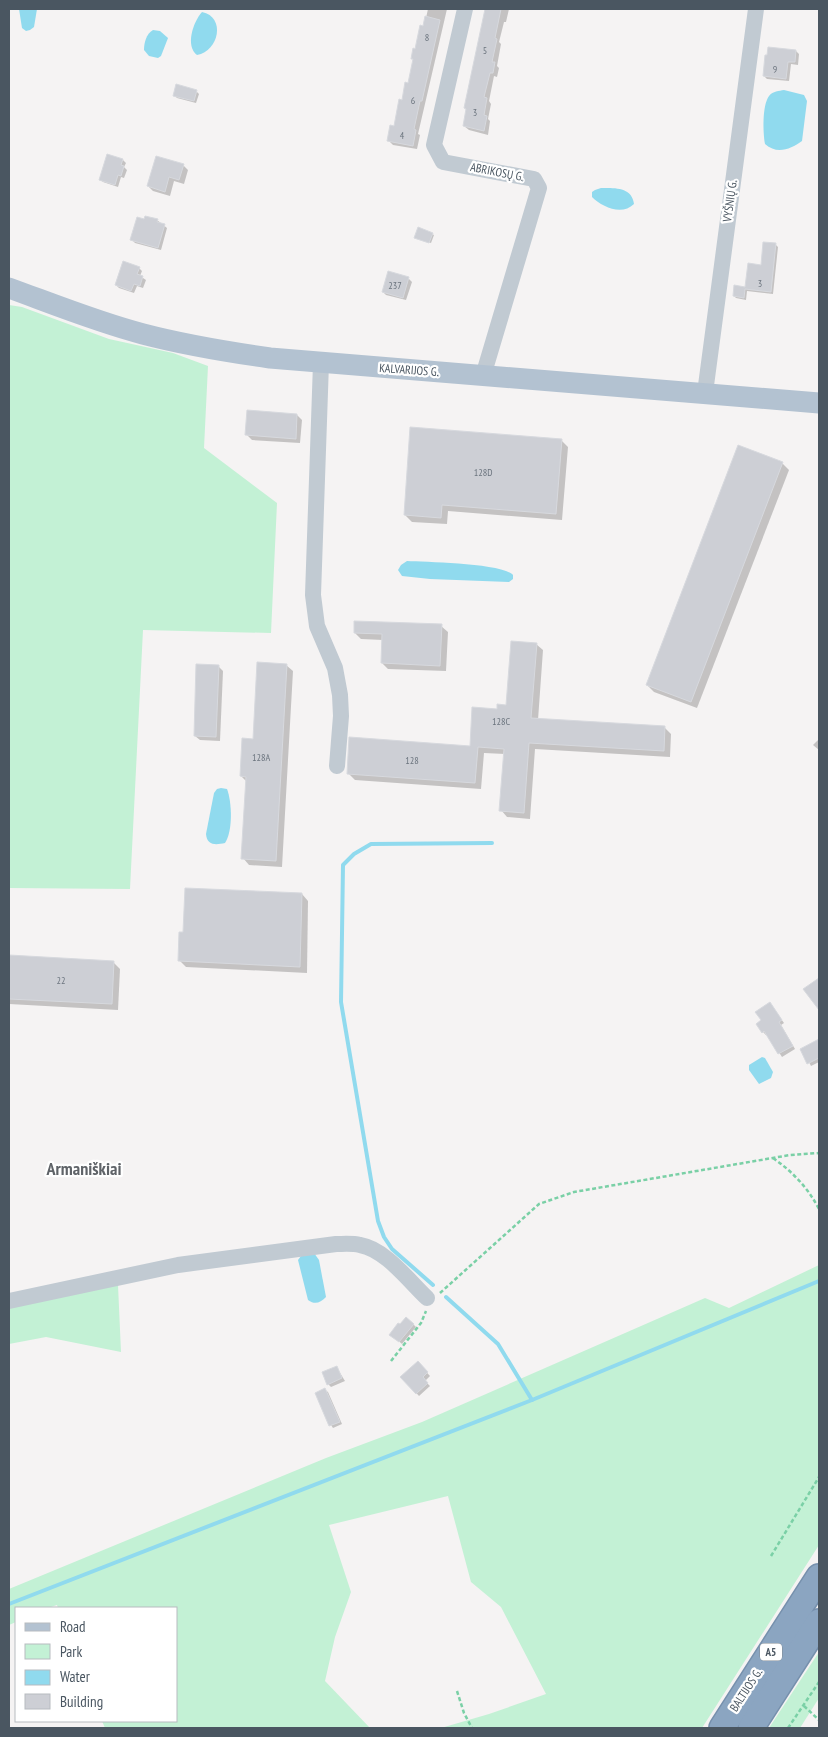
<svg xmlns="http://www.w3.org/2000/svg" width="828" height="1737" viewBox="0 0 828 1737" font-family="'PT Sans Narrow',sans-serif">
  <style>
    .green { fill: #c3f1d5 }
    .water { fill: #90daee }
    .shadow { fill: #0003 }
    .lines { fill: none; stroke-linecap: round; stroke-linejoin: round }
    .stream { stroke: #90daee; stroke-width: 4 }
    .building { fill: #cdcfd5; stroke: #d7d9de }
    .highway-casing { stroke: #7690ad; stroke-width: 28 }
    .path { stroke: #7ad0a6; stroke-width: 2.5; stroke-dasharray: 4 2.5; stroke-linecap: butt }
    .minor { stroke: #c1cad2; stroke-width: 16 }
    .major { stroke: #b3c2d1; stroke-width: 21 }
    .highway { stroke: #8ba5c1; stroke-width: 25 }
    .labels { text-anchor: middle; stroke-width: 4.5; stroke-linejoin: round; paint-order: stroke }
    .number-label { font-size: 10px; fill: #6b747e }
    .shield { fill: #fff; stroke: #808990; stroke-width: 1 }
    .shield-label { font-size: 11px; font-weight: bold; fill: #4a5661 }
    .street-label { font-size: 12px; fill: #4a5661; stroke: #fff }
    .district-label { font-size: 18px; font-weight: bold; fill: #5f6368; stroke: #fff }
  </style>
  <rect width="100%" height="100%" fill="#f5f3f3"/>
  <g class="green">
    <path d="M9 305 22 307 109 339 173 353 208 366 204 448 277 503 271 633 143 630 130 889 9 888Z"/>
    <path d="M819 1265V1545L702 1728H441L489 1714 546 1694 501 1607 471 1582 448 1496 329 1525 351 1592 335 1637 325 1681 370 1728H105L102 1721H176V1608H58L57 1605 48 1608H16V1622L9 1625V1589L326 1458 422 1422 705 1298 729 1308Z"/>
    <path d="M118 1285 121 1352 46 1337 9 1344V1308Z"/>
    <path d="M819 1652V1698L800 1728H769Z"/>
  </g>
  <g class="water">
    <path d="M19 9H37L34 27 30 30 26 31 22 28Z"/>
    <path d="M202 12C226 17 219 51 197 55 185 46 193 22 202 12Z"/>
    <path d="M153 30 160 31 168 38 161 56 158 58 149 56 144 50C144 43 146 34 153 30Z"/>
    <path d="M784 90 804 95 807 101 802 141C791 149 777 155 765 144 763 132 762 106 769 96 773 91 779 91 784 90Z"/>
    <path d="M601 188C615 188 632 187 634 204 622 216 602 207 592 197V192L595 190Z"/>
    <path d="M407 561C426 562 502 563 513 575V579L509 582 430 579 402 576 398 570 401 565Z"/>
    <path d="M221 788 227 789C232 802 233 831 225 843 216 845 207 846 206 834L214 793 217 789Z"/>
    <path d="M762 1057 765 1058 773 1072 771 1078 759 1084 749 1070V1065Z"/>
    <path d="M314 1253 319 1260 326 1297C320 1303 315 1305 308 1300L298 1260 301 1256Z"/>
  </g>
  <g class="shadow">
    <path d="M428 9H447L418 134 420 135 417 149 393 145 389 141 409 85 414 60 412 58 424 27Z"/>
    <path d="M486 9H509L506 22H504L499 42 501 44 497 66 499 68 497 77 494 76 489 101 491 104 488 119 490 121 488 135 469 130 464 126 470 82Z"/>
    <path d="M796 51 799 54 798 65 791 64 789 81 767 79 764 76Z"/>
    <path d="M196 91 199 94 196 103 177 98 174 95Z"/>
    <path d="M108 155 123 160 126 163 124 167 127 170 124 178 121 177 118 187 103 182 100 179Z"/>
    <path d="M183 165 188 170 184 184 174 181 170 196 153 191 148 186Z"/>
    <path d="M145 220H157L167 228 161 250 135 243 132 240Z"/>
    <path d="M432 234 434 235 431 243 417 238Z"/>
    <path d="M775 244 778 247 773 294 747 291 746 300 736 298 734 296 746 288Z"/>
    <path d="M139 268 142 271 140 276 146 280 143 288 137 286 134 293 119 288 116 285Z"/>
    <path d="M388 273 409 279 412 282 406 300 386 295 383 292Z"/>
    <path d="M297 415 302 420 300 443 252 440 247 435Z"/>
    <path d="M561 440 568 447 562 520 448 511 447 524 412 522 405 515Z"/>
    <path d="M782 463 789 470 697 708 654 692 647 685Z"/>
    <path d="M441 626 448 632 446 671 388 669 382 663 383 640 361 639 355 633Z"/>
    <path d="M536 644 543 650 538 720 665 728 671 734 670 757 535 749 530 819 507 817 501 810 505 754 484 753 481 789 355 780 348 773 471 748 498 710 507 706Z"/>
    <path d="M286 665 293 671 282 867 249 865 243 858 247 782 241 776 254 740Z"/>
    <path d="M218 666 223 671 220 741 200 740 195 736Z"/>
    <path d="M819 739V750L813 745Z"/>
    <path d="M302 894 308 901 307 973 186 967 179 960Z"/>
    <path d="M9 956 113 962 120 969 118 1010 9 1004Z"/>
    <path d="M770 1003 784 1023 781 1025 795 1049 782 1057 767 1034 766 1035 763 1032 762 1021Z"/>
    <path d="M819 1041V1062L811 1066 802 1049Z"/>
    <path d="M413 1324 416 1327 402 1344 394 1337Z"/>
    <path d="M418 1363 430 1376 425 1381 430 1386 419 1396 402 1377Z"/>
    <path d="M337 1368 345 1381 331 1387 328 1384Z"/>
    <path d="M325 1390 328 1392 342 1424 333 1428 331 1425Z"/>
  </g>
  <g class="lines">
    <g class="stream">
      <path d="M433 1285 392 1249 384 1237 378 1221 341 1002 343 865 354 854 371 844 492 843"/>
      <path d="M446 1297 498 1344 532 1400"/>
      <path d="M9 1604 532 1400 819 1281"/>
    </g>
  </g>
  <g class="building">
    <path d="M485 9H501L495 38 497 39 492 62H495L493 73H490L484 97 487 98 484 115 487 116 484 131 463 126 466 109 464 108Z"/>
    <path d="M425 16 440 20 422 101H420L414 129 416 130 413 146 387 141 390 125 394 126 399 99 402 100 405 82 408 83 413 59H411L413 48 415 49 420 25 423 26Z"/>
    <path d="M768 47 796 50 795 62H788L786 79 763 76 765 55H767Z"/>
    <path d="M176 84 197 90 194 101 173 96Z"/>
    <path d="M107 154 123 159 121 165 124 166 121 176 118 175 115 185 99 180Z"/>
    <path d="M156 156 184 164 179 180 169 177 165 192 147 186Z"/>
    <path d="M145 216 158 219 157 222 165 224 158 248 130 240 137 217 144 219Z"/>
    <path d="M418 227 433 233 429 243 414 238Z"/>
    <path d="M763 242 776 243 771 292 745 289 744 298 733 296 734 285 745 287 748 263 761 265Z"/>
    <path d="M123 261 140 267 137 274 143 276 140 286 134 284 131 291 115 285Z"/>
    <path d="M388 271 409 277 403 298 382 292Z"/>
    <path d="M247 410 297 414 296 439 245 435Z"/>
    <path d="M410 427 562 439 556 514 442 505 441 518 404 515Z"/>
    <path d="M738 445 783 462 691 702 646 685Z"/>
    <path d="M354 621 442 624 440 666 381 663 382 634 354 633Z"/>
    <path d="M511 641 537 643 531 718 665 726 664 751 529 743 524 813 499 811 504 749 478 747 475 783 347 774 349 737 470 746 472 707 497 709V704L506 705Z"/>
    <path d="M257 662 287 664 276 861 241 859 246 777 240 776 242 738 253 739Z"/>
    <path d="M196 664 219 665 216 737 194 736Z"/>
    <path d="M185 888 302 893 300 967 178 961 179 932H183Z"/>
    <path d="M9 955 114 961 112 1004 9 999Z"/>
    <path d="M819 978V1010L803 989Z"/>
    <path d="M770 1002 782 1020 779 1022 793 1046 778 1054 764 1031 762 1033 756 1024 761 1020 755 1012Z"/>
    <path d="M819 1039V1058L807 1064 800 1049Z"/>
    <path d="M406 1317 414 1324 399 1342 389 1335 398 1323 400 1324Z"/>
    <path d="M418 1361 428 1372 423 1377 428 1383 416 1394 400 1377Z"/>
    <path d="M337 1366 342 1378 327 1385 322 1372Z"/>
    <path d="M325 1388 340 1422 329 1426 315 1393Z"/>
  </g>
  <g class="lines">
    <defs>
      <g id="highway">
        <path d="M722 1728 819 1577"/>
        <path d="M751 1728 819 1622"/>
      </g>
    </defs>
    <use href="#highway" class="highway-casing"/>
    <g class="path">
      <path d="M773 1158C793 1172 808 1188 819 1209"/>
      <path d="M440 1293 539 1204 574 1192 790 1155 819 1153"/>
      <path d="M391 1361 421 1323 426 1311"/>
      <path d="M771 1556 819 1477"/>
      <path d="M457 1691 464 1713 472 1728"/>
      <path d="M804 1706 819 1720"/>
      <path d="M788 1728 819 1682"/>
    </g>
    <g class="minor">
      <path d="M465 9 434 145 443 162 534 179 539 188 483 376"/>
      <path d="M321 363 313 595 317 626 335 668 340 695 341 716 337 766"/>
      <path d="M705 393 756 9"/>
      <path d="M9 1301 178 1265 336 1244C343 1244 352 1243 360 1245 385 1249 409 1281 427 1298"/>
    </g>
    <path class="major" d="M9 288C53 304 97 322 143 334 185 345 228 352 270 358L819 403"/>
    <use href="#highway" class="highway"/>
  </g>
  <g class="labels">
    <g class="number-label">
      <text x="427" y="41">8</text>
      <text x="485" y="54">5</text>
      <text x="775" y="73">9</text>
      <text x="413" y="104">6</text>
      <text x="475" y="116">3</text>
      <text x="402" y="139">4</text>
      <text x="760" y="287">3</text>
      <text x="395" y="289">237</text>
      <text x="483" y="476">128D</text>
      <text x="501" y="725">128C</text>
      <text x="261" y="761">128A</text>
      <text x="412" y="764">128</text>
      <text x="61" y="984">22</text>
    </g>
    <rect class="shield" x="760" y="1643.5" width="22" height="17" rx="4"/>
    <g class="shield-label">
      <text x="771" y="1656">A5</text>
    </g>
    <g class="street-label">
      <text transform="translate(497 172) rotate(11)" y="4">ABRIKOSŲ G.</text>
      <text transform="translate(730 201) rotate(-82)" y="4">VYŠNIŲ G.</text>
      <text transform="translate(409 370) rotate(4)" y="4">KALVARIJOS G.</text>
      <text transform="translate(746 1690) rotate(-57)" y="4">BALTIJOS G.</text>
    </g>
    <g class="district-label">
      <text x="84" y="1175">Armaniškiai</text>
    </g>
  </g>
  <rect width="828" height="1737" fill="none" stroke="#4a5661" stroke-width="20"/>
  <rect x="15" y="1607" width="162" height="115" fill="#ffffff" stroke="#b7bbc0"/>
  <rect x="25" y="1623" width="25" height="8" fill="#b3c2d1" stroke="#b7bbc0"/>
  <text x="60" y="1632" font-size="15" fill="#4a5661">Road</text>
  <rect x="25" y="1644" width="25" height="15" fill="#c3f1d5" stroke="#b7bbc0"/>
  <text x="60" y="1657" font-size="15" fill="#4a5661">Park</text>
  <rect x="25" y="1670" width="25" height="15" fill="#90daee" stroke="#b7bbc0"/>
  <text x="60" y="1682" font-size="15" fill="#4a5661">Water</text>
  <rect x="25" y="1694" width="25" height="15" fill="#cdcfd5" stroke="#b7bbc0"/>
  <text x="60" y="1707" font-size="15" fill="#4a5661">Building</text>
</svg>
